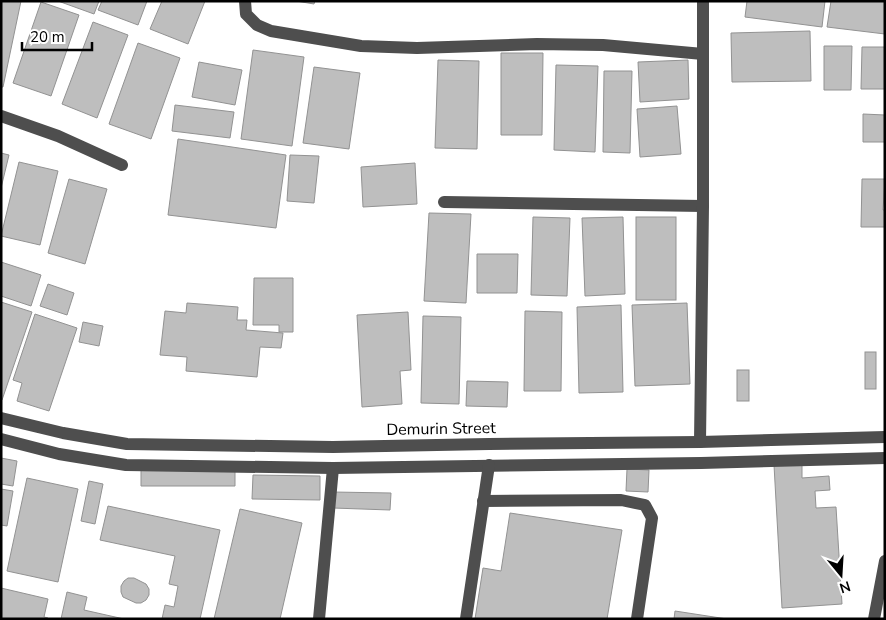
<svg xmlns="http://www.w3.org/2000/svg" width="886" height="620" viewBox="0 0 886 620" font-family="'Nunito Sans',sans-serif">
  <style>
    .building { fill: #bebebe; stroke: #929292 }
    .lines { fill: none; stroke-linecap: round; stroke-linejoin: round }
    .minor { stroke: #4e4e4e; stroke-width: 12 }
    .labels { text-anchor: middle; stroke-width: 4; stroke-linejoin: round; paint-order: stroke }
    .street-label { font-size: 16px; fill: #000; stroke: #fff }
  </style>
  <rect width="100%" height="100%" fill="#fff"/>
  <g class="building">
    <path d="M1 1H21L3 87H1Z"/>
    <path d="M58 1H99L94 14Z"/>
    <path d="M102 1H147L138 25 98 10Z"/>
    <path d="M162 1H205L188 44 150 29Z"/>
    <path d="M296 1H315L314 4Z"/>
    <path d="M747 1H825L822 27 745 17Z"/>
    <path d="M831 1H885V34L827 27Z"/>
    <path d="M41 2 79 15 51 96 13 83Z"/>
    <path d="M93 22 128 35 97 118 62 104Z"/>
    <path d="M810 31 811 81 732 82 731 33Z"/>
    <path d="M138 43 180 58 151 139 109 124Z"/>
    <path d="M824 46H852L851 90H824Z"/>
    <path d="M862 47H885V89H861Z"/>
    <path d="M253 50 304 57 292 146 241 139Z"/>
    <path d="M501 53H543L542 135H501Z"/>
    <path d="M438 60 479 61 477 149 435 148Z"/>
    <path d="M688 60 689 99 640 102 638 62Z"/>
    <path d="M199 62 242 70 235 105 192 97Z"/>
    <path d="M556 65 598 66 595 152 554 150Z"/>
    <path d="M314 67 360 73 349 149 303 143Z"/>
    <path d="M604 71H632L630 153 603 152Z"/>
    <path d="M175 105 234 112 230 138 172 131Z"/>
    <path d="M677 106 681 154 640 157 637 109Z"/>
    <path d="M863 114 885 115V142H863Z"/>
    <path d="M178 139 286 155 276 228 168 215Z"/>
    <path d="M1 153 9 155 1 188Z"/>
    <path d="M290 155 319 156 314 203 287 201Z"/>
    <path d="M19 162 58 171 40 245 1 236Z"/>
    <path d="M415 163 417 204 363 207 361 167Z"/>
    <path d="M69 179 107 189 85 264 48 253Z"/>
    <path d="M862 179H885L883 210H885V227H861Z"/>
    <path d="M429 213 471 214 466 303 424 301Z"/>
    <path d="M533 217 570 218 567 296 531 295Z"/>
    <path d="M623 217 625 294 585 296 582 218Z"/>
    <rect x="636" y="217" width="40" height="83"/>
    <path d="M477 254H518L517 293H477Z"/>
    <path d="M1 262 41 275 31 306 1 296Z"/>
    <path d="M254 278H293V332H279V325H253Z"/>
    <path d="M48 284 74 293 67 315 40 306Z"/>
    <path d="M1 302 32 312 2 400H1Z"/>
    <path d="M187 303 238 307 237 320H247L246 330 283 333 281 348 260 347 257 377 186 371 187 357 160 355 165 311 186 313Z"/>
    <path d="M687 303 690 384 635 386 632 305Z"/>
    <path d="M621 305 623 392 579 393 577 307Z"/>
    <path d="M525 311 562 312 561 391H524Z"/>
    <path d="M408 312 411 370 400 371 402 404 362 407 357 315Z"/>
    <path d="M35 314 77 328 49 411 17 401 22 383 13 380Z"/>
    <path d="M423 316 461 317 459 404 421 403Z"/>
    <path d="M83 322 103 326 99 346 79 342Z"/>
    <rect x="865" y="352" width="11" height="37"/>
    <rect x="737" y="370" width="12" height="31"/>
    <path d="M467 381 508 382 507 407 466 406Z"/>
    <path d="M1 458 17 461 13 486 1 484Z"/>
    <path d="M802 463V478L829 476 830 490 815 491 816 508 836 507 842 604 782 608 774 465Z"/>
    <path d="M141 467 235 468V486H141Z"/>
    <path d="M627 469 649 470 648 492 626 491Z"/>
    <path d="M253 475 320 476V500L252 499Z"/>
    <path d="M27 478 78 489 58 582 7 571Z"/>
    <path d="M89 481 103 484 95 524 81 521Z"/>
    <path d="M1 489 13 491 7 526 1 525Z"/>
    <path d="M333 492 391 493 390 510 333 508Z"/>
    <path d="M108 506 220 530 200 619H162L165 605 174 607 178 586 169 584 175 556 100 540Z"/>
    <path d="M240 509 302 523 280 619H214Z"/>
    <path d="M510 513 622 530 607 619H475L483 568 501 571Z"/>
    <path d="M128 578H134L146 584 149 589V595L146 600 141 603H136L123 597 121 592V586L124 581Z"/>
    <path d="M1 588 48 599 44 617 48 618V619H1Z"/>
    <path d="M67 592 87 597 84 610 124 619H61Z"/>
    <path d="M675 611 727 619H674Z"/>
  </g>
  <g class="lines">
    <g class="minor">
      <path d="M245 1 246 14 257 25 271 31 361 46 417 48 537 44 603 45 703 54"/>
      <path d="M1 116 58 136 122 165"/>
      <path d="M444 202 703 206"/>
      <path d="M1 418 63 433 127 444 333 447 489 444 700 442 885 437"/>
      <path d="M1 439 59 454 126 465 333 468 701 463 885 458"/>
      <path d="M700 442 703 206V1"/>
      <path d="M483 501 621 500 645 505 652 518 637 619"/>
      <path d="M319 619 333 468"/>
      <path d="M466 619 489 465"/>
      <path d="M874 619 885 561"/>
    </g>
  </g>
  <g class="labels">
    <g class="street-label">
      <text transform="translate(441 428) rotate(-1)" y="6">Demurin Street</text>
    </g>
  </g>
  <rect width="886" height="620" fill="none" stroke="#000000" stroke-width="5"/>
  <g transform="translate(841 575) rotate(162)" stroke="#ffffff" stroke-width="4" paint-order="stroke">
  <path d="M0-4L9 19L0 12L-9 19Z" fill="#000000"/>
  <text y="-8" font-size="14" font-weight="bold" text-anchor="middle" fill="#000000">N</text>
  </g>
  <path d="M22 42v8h70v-8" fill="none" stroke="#000000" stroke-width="2.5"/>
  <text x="30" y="42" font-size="15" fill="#000000" stroke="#ffffff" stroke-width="4" paint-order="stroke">20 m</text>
</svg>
